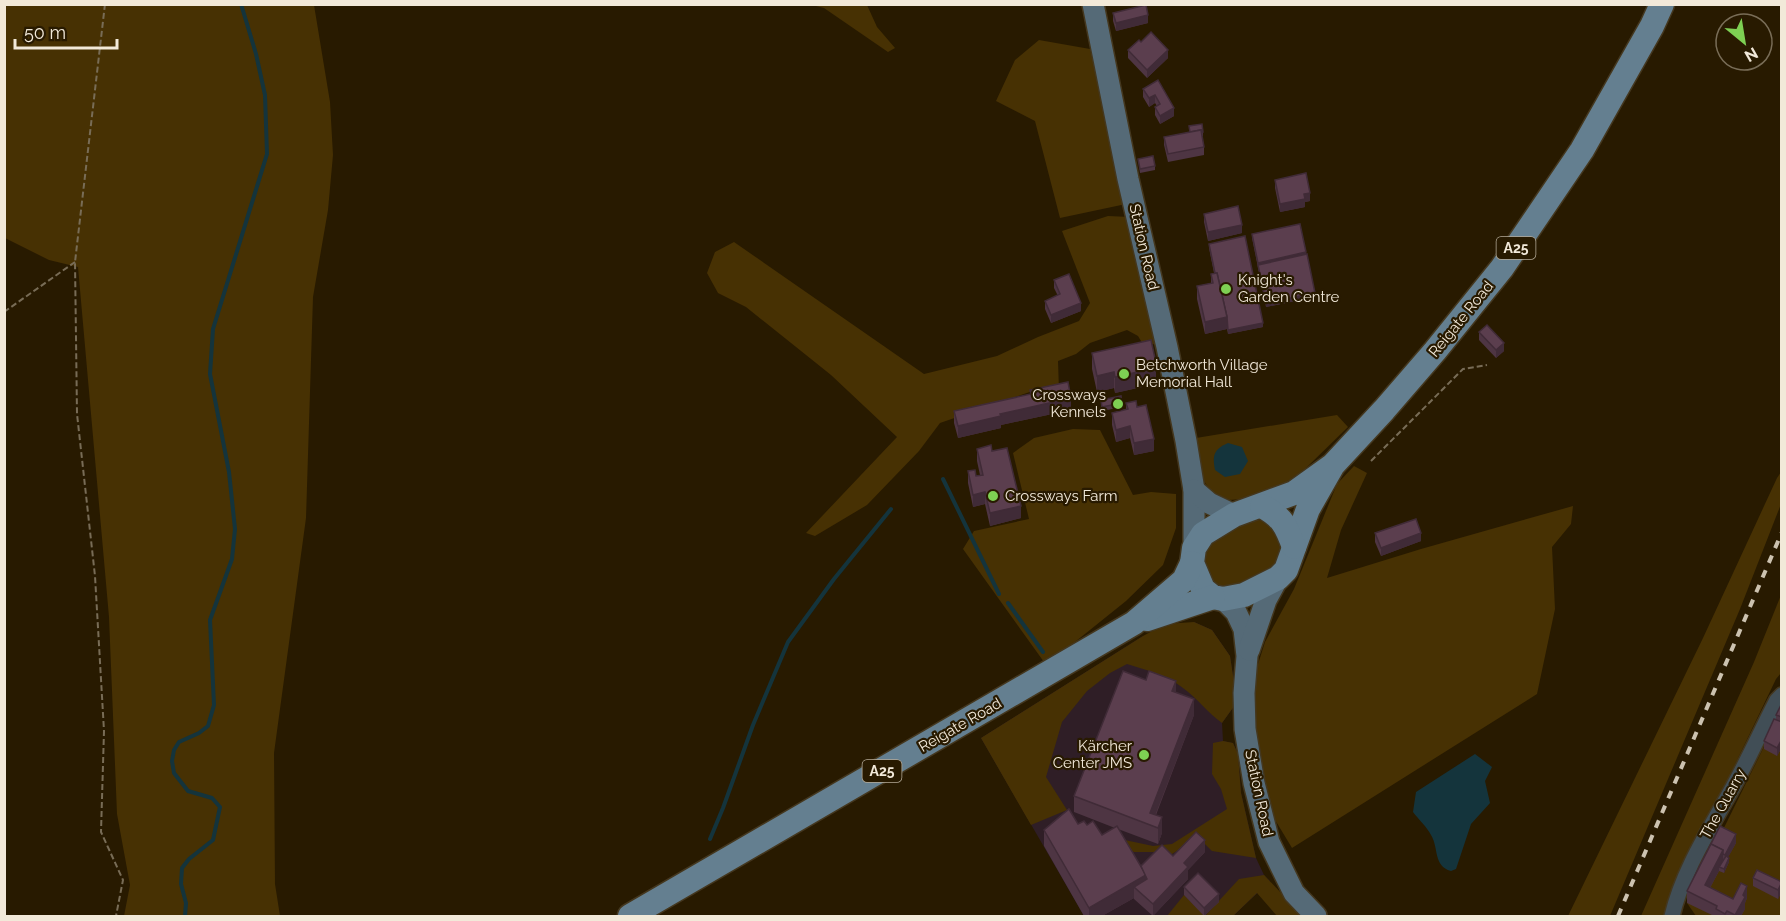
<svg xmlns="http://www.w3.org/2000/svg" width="1786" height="921" viewBox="0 0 1786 921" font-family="Raleway,sans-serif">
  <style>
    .industrial { fill: #2f1e26 }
    .green { fill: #473103 }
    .water { fill: #14343c }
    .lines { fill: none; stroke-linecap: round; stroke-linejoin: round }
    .stream { stroke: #14343c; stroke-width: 4 }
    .street-casing { stroke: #44371e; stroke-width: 18 }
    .secondary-casing { stroke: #44371e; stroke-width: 24 }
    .primary-casing { stroke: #44371e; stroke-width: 27 }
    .path { stroke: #786c56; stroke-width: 2; stroke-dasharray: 6 3; stroke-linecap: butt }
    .street { stroke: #414e56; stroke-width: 15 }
    .secondary { stroke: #556a77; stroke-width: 21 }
    .primary { stroke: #647f90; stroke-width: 24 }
    .rail { stroke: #ccc2b0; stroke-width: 4; stroke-dasharray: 8 8; stroke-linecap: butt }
    .wall { fill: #4e3543 }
    .shaded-wall { fill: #402b37 }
    .building { fill: #5b3e4e; stroke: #402b37; stroke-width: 1.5 }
    .poi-dot { fill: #7ed053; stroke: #281a00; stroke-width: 2 }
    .labels { text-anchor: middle; stroke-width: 4.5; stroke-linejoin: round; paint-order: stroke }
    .shield { fill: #281a00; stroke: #b5ab98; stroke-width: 1.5 }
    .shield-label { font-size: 14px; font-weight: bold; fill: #f2e9d9 }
    .street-label { font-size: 15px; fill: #f2e9d9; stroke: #281a00 }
    .poi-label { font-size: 15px; fill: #f2e9d9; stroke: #281a00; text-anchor: start }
  </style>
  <rect width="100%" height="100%" fill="#281a00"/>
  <path class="industrial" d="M1194 622 1212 630 1230 656 1237 702 1222 723 1223 741 1233 743 1238 754 1241 793 1256 858 1264 875 1270 881 1233 916H1084L981 738 1143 636Z"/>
  <g class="green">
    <path d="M4 5H314L330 102 333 155 328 210 313 297 306 518 274 753 275 884 280 916H124L130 885 117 814 109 617 78 267 49 260 5 238Z"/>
    <path d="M812 5H867L877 27 895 48 888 52 824 8Z"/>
    <path d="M1039 40 1090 49 1126 204 1060 218 1035 121 996 101 1015 60Z"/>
    <path d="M1108 216 1130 217 1160 343 1144 346 1138 336 1127 330 1090 343 1076 354 1058 361 1059 390 1044 387 940 423 919 451 867 505 815 536 806 533 897 437 831 375 746 307 718 293 707 273 715 252 734 242 924 374 997 356 1038 337 1079 321 1090 303 1062 231Z"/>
    <path d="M1337 415 1348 427 1305 469 1284 484 1243 499 1229 500 1211 492 1204 481 1196 438Z"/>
    <path d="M1073 429 1100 430 1133 495 1151 492 1176 494V528L1163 565 1126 601 1070 646 1044 662 963 549 974 531 1029 519 1013 453 1034 438Z"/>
    <path d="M1354 466 1367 473 1341 530 1327 578 1421 549 1573 506 1571 524 1552 547 1555 609 1537 694 1292 848 1266 805 1254 720 1253 680 1265 642 1294 589 1337 484Z"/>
    <path d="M1781 472V504L1740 609 1610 916H1568L1703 638 1777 478Z"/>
    <path d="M1260 517 1276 526 1284 542 1274 571 1225 590 1210 585C1208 578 1201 566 1202 558 1204 532 1240 524 1260 517Z"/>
    <path d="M1781 595V673L1776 679 1707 823 1666 916H1641L1754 662Z"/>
    <path d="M1194 622 1212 630 1230 656 1237 702 1222 723C1208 713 1197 698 1183 688 1167 675 1146 670 1127 664L1110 673 1087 691 1062 722 1046 777 1067 810 1031 825 981 738 1143 636 1165 624Z"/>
    <path d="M1781 712V916H1696L1687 903Z"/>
    <path d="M1223 741 1233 743 1238 754 1241 793 1256 858 1212 851 1198 837 1169 856 1153 852H1134L1120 846V839L1153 846 1172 844 1227 809 1221 789 1212 774 1213 743Z"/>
    <path d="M1264 875 1303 916H1277L1257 893 1233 916H1167L1184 895 1205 916 1239 879Z"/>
  </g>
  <g class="water">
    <path d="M1228 443 1242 447 1248 461 1240 474 1225 477 1215 470C1212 455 1214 449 1228 443Z"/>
    <path d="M1475 754 1492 767 1485 781 1490 803 1471 824 1456 869 1451 871C1433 866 1439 848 1431 835 1427 827 1419 820 1413 812L1416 792Z"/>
  </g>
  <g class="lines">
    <g class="stream">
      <path d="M943 479 999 594"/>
      <path d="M1008 603 1043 652"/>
      <path d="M710 839 723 808 753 725 788 642 834 579 891 509"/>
      <path d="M185 916 186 903 181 884 182 868 189 859 213 840 220 807 212 798 188 791 174 773 172 761 174 750 179 742 199 733 208 726 214 705 210 620 232 559 235 529 229 472 210 374 213 329 267 154 265 95 256 54 241 4"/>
    </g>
    <defs>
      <path id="street" d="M1672 916C1683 870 1710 829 1733 787 1749 758 1762 729 1777 700L1782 695"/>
      <g id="secondary">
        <path d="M1093 4 1128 179 1167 347 1186 441 1194 490V548"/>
        <path d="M1194 490 1209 503 1234 515"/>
        <path d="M1223 599 1236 612 1244 629 1247 656 1244 693 1245 729 1254 783 1269 842 1294 893 1316 916"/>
        <path d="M1249 650 1266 600 1278 578"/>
      </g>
      <g id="primary">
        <path d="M1333 465 1308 509 1286 570 1278 578 1244 595 1223 599 1213 597 1203 589 1192 563 1194 548 1203 534 1234 515 1294 493 1333 465 1384 410 1435 351 1502 268 1582 150 1652 26 1662 4"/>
        <path d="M1262 506C1282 517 1286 525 1294 547"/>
        <path d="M1147 619 1213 597"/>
        <path d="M630 916 1134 623 1184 580 1192 563"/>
      </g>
    </defs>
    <use href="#street" class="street-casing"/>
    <use href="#secondary" class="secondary-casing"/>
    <use href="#primary" class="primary-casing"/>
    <g class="path">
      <path d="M105 4 75 262 77 414 95 576 104 731 101 832 123 880 116 916"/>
      <path d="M4 312 75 262"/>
      <path d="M1371 461 1463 369 1487 365"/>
    </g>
    <use href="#street" class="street"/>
    <use href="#secondary" class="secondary"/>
    <use href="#primary" class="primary"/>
    <path class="rail" d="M1618 916 1782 532"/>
  </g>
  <g class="wall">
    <path d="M1113 13 1148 23 1116 31 1113 21Z"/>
    <path d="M1141 42 1168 58 1147 78 1128 58V50Z"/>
    <path d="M1158 80 1174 116 1160 124 1155 115V107L1157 106 1155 103 1149 107 1143 97V89Z"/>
    <path d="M1189 126 1203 132V136H1202L1204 147V155L1168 162 1164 145V137L1190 132Z"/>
    <path d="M1138 159 1155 166V170L1140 173Z"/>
    <path d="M1275 180 1310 201 1305 202V207L1280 212 1275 188Z"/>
    <path d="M1204 214 1242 233 1208 241 1204 222Z"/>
    <path d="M1252 234 1306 255 1315 297 1266 307 1252 238Z"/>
    <path d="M1209 244 1263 327 1228 334 1227 329 1205 334 1197 299V286L1211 283V274L1214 273 1209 248Z"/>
    <path d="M1054 280 1081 311 1051 323 1045 309V301L1058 296 1054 288Z"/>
    <path d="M1479 332 1504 351 1496 358 1479 340Z"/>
    <path d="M1092 353 1156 379 1142 382V387L1115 393 1114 388 1097 392 1092 369Z"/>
    <path d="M1030 390 1071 410 1001 425V428L958 438 954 423V411L1030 394Z"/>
    <path d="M1101 400 1122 403V407L1102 411Z"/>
    <path d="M1126 403 1137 407 1154 451 1134 455 1130 438 1116 442 1112 425V413L1126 409Z"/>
    <path d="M977 449 992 451 1021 518 990 526 985 504 973 507 968 483V471L976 476 980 475 977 461Z"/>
    <path d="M1375 533 1421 541 1381 556 1375 542Z"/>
    <path d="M1176 693 1194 715 1156 815 1162 833 1158 844 1118 829 1141 866 1173 856 1205 852 1188 870V879L1153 916 1134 899V898L1102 916H1084L1044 846V830L1078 824 1087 825 1102 835 1115 828 1074 812V796Z"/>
    <path d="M1782 703V747L1777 756 1764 749V741L1776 719V715Z"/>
    <path d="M1720 826 1736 843 1728 857 1729 862 1724 873 1719 871 1710 888 1733 899 1747 898 1745 903V909L1741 916H1714L1687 903V891Z"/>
    <path d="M1753 878 1782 882V891L1778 899 1753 886Z"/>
    <path d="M1184 887 1219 902 1204 916 1184 895Z"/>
  </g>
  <g class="shaded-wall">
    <path d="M1148 15V23L1116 31V23Z"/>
    <path d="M1168 50V58L1147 78V70Z"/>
    <path d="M1155 95V103L1149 107V98Z"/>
    <path d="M1174 108V116L1160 124V116Z"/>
    <path d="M1310 193V201L1305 202V207L1280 212V204L1304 194Z"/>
    <path d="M1242 225V233L1208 241V232Z"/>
    <path d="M1306 252V257L1258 267V263Z"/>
    <path d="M1315 293V297L1266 307V303Z"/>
    <path d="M1081 303V311L1051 323V315Z"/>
    <path d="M1227 317V329L1205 334V322Z"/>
    <path d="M1263 323V327L1228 334V330Z"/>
    <path d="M1504 343V351L1496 358V350Z"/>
    <path d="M1156 363V379L1142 382V387L1115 393V377L1141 366Z"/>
    <path d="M1114 372V388L1097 392V376Z"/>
    <path d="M1071 398V410L1001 425V428L958 438V426L1000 414Z"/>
    <path d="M1130 426V438L1116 442V430Z"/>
    <path d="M1154 439V451L1134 455V443Z"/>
    <path d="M985 492V504L973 507V495Z"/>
    <path d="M1021 506V518L990 526V513Z"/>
    <path d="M1421 533V541L1381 556V548Z"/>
    <path d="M1176 681V697L1172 691Z"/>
    <path d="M1194 699V715L1151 826 1150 813Z"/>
    <path d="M1782 739V747L1777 756V748Z"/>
    <path d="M1162 817V833L1158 844V828Z"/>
    <path d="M1736 834V843L1725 863V855Z"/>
    <path d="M1205 840V852L1188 870V879L1153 916V904L1184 863Z"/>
    <path d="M1723 850V862L1719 867V871L1705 897V885Z"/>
    <path d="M1729 858V862L1724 873V869Z"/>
    <path d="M1146 875V891L1134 887V898L1102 916H1089V908Z"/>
    <path d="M1782 883V891L1778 899V890Z"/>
    <path d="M1747 886V898L1745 903V909L1741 916H1735L1743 895Z"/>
    <path d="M1219 894V902L1204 916V908Z"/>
  </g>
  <g class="building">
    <path d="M1146 5 1148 15 1116 23 1113 13Z"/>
    <path d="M1151 32 1168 50 1147 70 1128 50 1139 40 1141 42Z"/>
    <path d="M1158 80 1174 108 1160 116 1155 107 1160 104 1155 95 1149 98 1143 89Z"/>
    <path d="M1202 124 1203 132H1201V130L1190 132 1189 126Z"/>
    <path d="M1201 130 1204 147 1168 154 1164 137Z"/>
    <path d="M1153 156 1155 166 1140 169 1138 159Z"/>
    <path d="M1306 173 1310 193 1304 194 1305 199 1280 204 1275 180Z"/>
    <path d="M1238 206 1242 225 1208 232 1204 214Z"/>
    <path d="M1300 224 1306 252 1258 263 1252 234Z"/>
    <path d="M1245 236 1263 323 1228 330 1227 317 1217 273H1215L1209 244Z"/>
    <path d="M1307 254 1315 293 1266 303 1258 265Z"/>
    <path d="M1217 273 1227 317 1205 322 1197 286 1213 283 1211 274Z"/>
    <path d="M1069 274 1081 303 1051 315 1045 301 1060 294 1054 280Z"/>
    <path d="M1487 325 1504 343 1496 350 1479 332Z"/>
    <path d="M1151 340 1156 363 1141 366 1142 371 1115 377 1114 372 1097 376 1092 353Z"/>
    <path d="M1068 382 1071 398 1000 414 1001 416 958 426 954 411 1031 394 1030 390Z"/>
    <path d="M1121 396 1122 403 1102 407 1101 400Z"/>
    <path d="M1136 401 1137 407 1146 405 1154 439 1134 443 1130 426 1116 430 1112 413 1128 409 1126 403Z"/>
    <path d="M991 445 992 451 1007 448 1021 506 990 513 985 492 973 495 968 471 975 470 976 476 983 475 977 449Z"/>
    <path d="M1416 519 1421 533 1381 548 1375 533Z"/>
    <path d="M1123 671 1146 680 1149 671 1176 681 1172 691 1194 699 1150 813 1162 817 1158 828 1074 796Z"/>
    <path d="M1782 703V717L1776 715Z"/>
    <path d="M1774 719 1782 722V739L1777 748 1764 741Z"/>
    <path d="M1069 809 1078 824 1084 821 1087 825 1093 821 1102 835 1117 826 1146 875 1089 908 1044 830Z"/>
    <path d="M1720 826 1736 834 1725 855 1723 854V850L1711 844 1709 848Z"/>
    <path d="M1196 832 1205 840 1184 863 1188 867 1153 904 1134 887 1147 879 1141 866 1162 845 1173 856Z"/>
    <path d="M1711 844 1723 850 1705 885 1733 899 1741 883 1747 886 1743 895 1745 897 1735 915 1727 911 1725 914 1716 909 1717 906 1687 891Z"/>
    <path d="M1726 856 1729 858 1724 869 1719 867Z"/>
    <path d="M1757 870 1782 882 1778 890 1753 878Z"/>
    <path d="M1198 873 1219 894 1204 908 1184 887Z"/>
  </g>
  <g class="poi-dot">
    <circle cx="1226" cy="289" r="6"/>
    <circle cx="1124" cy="374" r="6"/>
    <circle cx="1118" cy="404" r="6"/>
    <circle cx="993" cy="496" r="6"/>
    <circle cx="1144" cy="755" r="6"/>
  </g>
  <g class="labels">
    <g class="shield">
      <rect x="1496.5" y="237" width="39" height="22" rx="4.5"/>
      <rect x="862.5" y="760" width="39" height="22" rx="4.5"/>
    </g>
    <g class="shield-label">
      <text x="1516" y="253">A25</text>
      <text x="882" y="776">A25</text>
    </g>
    <g class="street-label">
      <text transform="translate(1144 247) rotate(77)" y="5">Station Road</text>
      <text transform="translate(1461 319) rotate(-51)" y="5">Reigate Road</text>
      <text transform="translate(960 725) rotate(-30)" y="5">Reigate Road</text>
      <text transform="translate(1259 793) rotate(78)" y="5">Station Road</text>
      <text transform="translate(1723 804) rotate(-61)" y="5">The Quarry</text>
    </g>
    <g class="poi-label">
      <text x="1238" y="285">Knight's<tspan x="1238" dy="17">Garden Centre</tspan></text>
      <text x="1136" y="370">Betchworth Village<tspan x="1136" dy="17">Memorial Hall</tspan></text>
      <text x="1106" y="400" text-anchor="end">Crossways<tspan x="1106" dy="17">Kennels</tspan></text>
      <text x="1005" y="501">Crossways Farm</text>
      <text x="1132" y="751" text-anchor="end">Kärcher<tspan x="1132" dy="17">Center JMS</tspan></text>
    </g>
  </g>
  <rect width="1786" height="921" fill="none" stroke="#f2e9d9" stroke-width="12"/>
  <g transform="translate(1744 42) rotate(150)"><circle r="28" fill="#281a00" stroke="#796d57" stroke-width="1.5"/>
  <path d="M0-4.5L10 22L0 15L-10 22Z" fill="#7ed053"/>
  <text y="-9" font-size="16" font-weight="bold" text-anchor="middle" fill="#f2e9d9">N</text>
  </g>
  <path d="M15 39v9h102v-9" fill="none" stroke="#f2e9d9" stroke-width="3"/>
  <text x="24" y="39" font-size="18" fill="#f2e9d9" stroke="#281a00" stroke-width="4.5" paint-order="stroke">50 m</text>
</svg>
